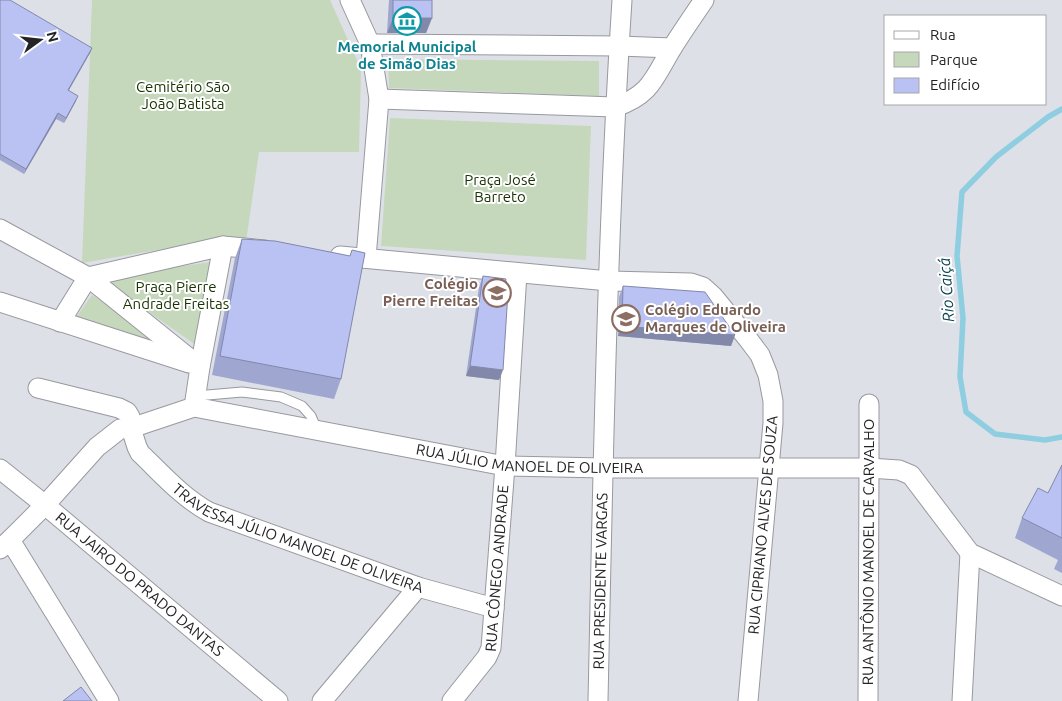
<svg xmlns="http://www.w3.org/2000/svg" width="1062" height="701" viewBox="0 0 1062 701" font-family="Ubuntu,sans-serif">
  <style>
    .green { fill: #c6d8bc }
    .lines { fill: none; stroke-linecap: round; stroke-linejoin: round }
    .stream { stroke: #8fcee0; stroke-width: 5.5 }
    .lane-casing { stroke: #97999f; stroke-width: 11 }
    .street-casing { stroke: #97999f; stroke-width: 21 }
    .lane { stroke: #fff; stroke-width: 9 }
    .street { stroke: #fff; stroke-width: 19 }
    .wall { fill: #9fa7d1 }
    .shaded-wall { fill: #8288aa }
    .building { fill: #b9c2f3; stroke: #8288aa }
    .labels { text-anchor: middle; stroke-width: 4; stroke-linejoin: round; paint-order: stroke }
    .culture-label { font-size: 15px; font-weight: bold; fill: #0d838f; stroke: #fff }
    .park-label { font-size: 15px; fill: #193202; stroke: #fff }
    .education-label { font-size: 15px; font-weight: bold; fill: #785e54; stroke: #fff; text-anchor: end }
    .street-label { font-size: 15px; fill: #242427; stroke: #fff }
    .water-label { font-size: 16px; font-style: italic; fill: #084350; stroke: #fff }
  </style>
  <rect width="100%" height="100%" fill="#dee0e7"/>
  <g class="green">
    <path d="M92 0H330L361 69 359 152H259L246 242 198 243 82 263Z"/>
    <path d="M388 59 599 61V96L389 88Z"/>
    <path d="M390 118 591 126 586 260 381 246Z"/>
    <path d="M211 262 197 346 112 286 113 276Z"/>
    <path d="M92 295 156 338 153 348 74 320Z"/>
  </g>
  <g class="lines">
    <path class="stream" d="M1062 109 1048 117 996 157 962 192 957 256 963 318 960 377 966 412 995 434 1045 440 1062 437"/>
    <defs>
      <path id="lane" d="M196 396 242 392 281 397 302 406 311 416 317 430"/>
      <g id="street">
        <path d="M350 0 370 44 379 99 366 258"/>
        <path d="M370 44 619 46 672 48"/>
        <path d="M379 99 615 107C651 95 654 78 672 48 682 32 693 16 704 0"/>
        <path d="M0 229 88 277 200 367"/>
        <path d="M340 256 609 281 691 283 703 287 713 296 748 339 760 355 768 375 773 401V423L748 701"/>
        <path d="M0 302 189 363"/>
        <path d="M60 322 88 277 223 246 265 250"/>
        <path id="s1" d="M38 388 119 408 127 412 130 417 131 428 137 447 140 453C162 474 182 497 209 512L418 587 494 608"/>
        <path d="M194 407 200 367 223 246"/>
        <path id="s2" d="M0 469 45 505 278 701"/>
        <path d="M10 540 109 701"/>
        <path id="s3" d="M0 549 10 540 45 505 97 447 120 429 131 428 194 407 505 466 603 468H869L899 470 911 475 970 553 1062 596"/>
        <path d="M322 701 418 587"/>
        <path id="s4" d="M452 701 487 657 491 648 505 466 517 273"/>
        <path id="s5" d="M598 701C603 467 607 233 622 0"/>
        <path id="s6" d="M868 701 869 468V404"/>
        <path d="M962 701 970 553"/>
      </g>
    </defs>
    <use href="#lane" class="lane-casing"/>
    <use href="#street" class="street-casing"/>
    <use href="#lane" class="lane"/>
    <use href="#street" class="street"/>
  </g>
  <g class="wall">
    <path d="M0 0 92 48 90 53 69 90 76 101 64 123 56 119 24 174 0 160Z"/>
    <path d="M389 0H432V18L426 33H387Z"/>
    <path d="M242 239 350 256 352 250 341 379 334 399 212 375 235 258Z"/>
    <path d="M483 276 504 291 499 380 466 376 479 287Z"/>
    <path d="M623 286 735 335 731 346 618 336 619 297Z"/>
    <path d="M1062 465V573L1054 569 1058 560 1015 538 1022 518 1048 493Z"/>
  </g>
  <g class="shaded-wall">
    <path d="M393 18H432L426 33H387Z"/>
    <path d="M92 48 90 53 66 95 68 90Z"/>
    <path d="M78 96 76 101 64 123 66 118Z"/>
    <path d="M58 113 56 119 24 174 26 169Z"/>
    <path d="M622 326 735 335 731 346 618 336Z"/>
    <path d="M470 366 503 370 499 380 466 376Z"/>
  </g>
  <g class="building">
    <path d="M0 0H10L92 48 68 90 78 96 66 118 58 113 26 169 0 154Z"/>
    <rect x="393" y="0" width="39" height="18"/>
    <path d="M242 239 275 241 350 256 352 250 365 253 341 379 220 356Z"/>
    <path d="M483 276 506 279 504 291 508 292 503 370 470 366Z"/>
    <path d="M623 286 705 292 735 335 622 326Z"/>
    <path d="M1062 465V538L1022 518 1038 488 1048 493Z"/>
    <path d="M81 687 92 701H63Z"/>
  </g>
  <defs>
    <symbol id="museum-ring" viewBox="-11 -11 22 22"><circle r="9.5" fill="#fff" stroke="#0f9aa8" stroke-width="1.5"/><path d="M0-6L6-3V-2H-6V-3ZM-5-1h2V3h-2ZM-1-1h2V3h-2ZM3-1h2V3H3ZM-6 4H6V6H-6Z" fill="#0f9aa8"/></symbol>
    <symbol id="school-ring" viewBox="-11 -11 22 22"><circle r="9.5" fill="#fff" stroke="#8d6e63" stroke-width="1.5"/><path d="M0-5L7-2L0 1L-7-2ZM-4 1L0 2.5L4 1V4Q0 6-4 4Z" fill="#8d6e63"/></symbol>
  </defs>
  <g fill-rule="evenodd">
    <use href="#museum-ring" x="391" y="5" width="32" height="32"/>
    <use href="#school-ring" x="481" y="277" width="32" height="32"/>
    <use href="#school-ring" x="610" y="303" width="32" height="32"/>
  </g>
  <g class="labels">
    <g class="culture-label">
      <text x="407" y="52">Memorial Municipal<tspan x="407" dy="17">de Simão Dias</tspan></text>
    </g>
    <g class="park-label">
      <text x="183" y="92">Cemitério São<tspan x="183" dy="17">João Batista</tspan></text>
      <text x="500" y="185">Praça José<tspan x="500" dy="17">Barreto</tspan></text>
      <text x="176" y="292">Praça Pierre<tspan x="176" dy="17">Andrade Freitas</tspan></text>
    </g>
    <g class="education-label">
      <text x="478" y="289">Colégio<tspan x="478" dy="17">Pierre Freitas</tspan></text>
      <text x="645" y="315" text-anchor="start">Colégio Eduardo<tspan x="645" dy="17">Marques de Oliveira</tspan></text>
    </g>
    <g class="street-label">
      <text dy="5" stroke="none"><textPath href="#s3" startOffset="588">RUA JÚLIO MANOEL DE OLIVEIRA</textPath></text>
      <text transform="translate(763 525) rotate(-85)" y="5">RUA CIPRIANO ALVES DE SOUZA</text>
      <text dy="5" stroke="none"><textPath href="#s1" startOffset="319">TRAVESSA JÚLIO MANOEL DE OLIVEIRA</textPath></text>
      <text dy="5" stroke="none"><textPath href="#s6" startOffset="149">RUA ANTÔNIO MANOEL DE CARVALHO</textPath></text>
      <text dy="5" stroke="none"><textPath href="#s4" startOffset="146">RUA CÔNEGO ANDRADE</textPath></text>
      <text dy="5" stroke="none"><textPath href="#s5" startOffset="120">RUA PRESIDENTE VARGAS</textPath></text>
      <text dy="5" stroke="none"><textPath href="#s2" startOffset="181">RUA JAIRO DO PRADO DANTAS</textPath></text>
    </g>
    <g class="water-label">
      <text transform="translate(946 290) rotate(-94)" y="6">Rio Caiçá</text>
    </g>
  </g>
  <rect x="884" y="15" width="162" height="90" fill="#ffffff" stroke="#a7a7a9"/>
  <rect x="894" y="31" width="25" height="8" fill="#ffffff" stroke="#a7a7a9"/>
  <text x="930" y="40" font-size="15" fill="#242427">Rua</text>
  <rect x="894" y="52" width="25" height="15" fill="#c6d8bc" stroke="#a7a7a9"/>
  <text x="930" y="65" font-size="15" fill="#242427">Parque</text>
  <rect x="894" y="78" width="25" height="15" fill="#b9c2f3" stroke="#a7a7a9"/>
  <text x="930" y="90" font-size="15" fill="#242427">Edifício</text>
  <g transform="translate(40 40) rotate(75)" stroke="#ffffff" stroke-width="4" paint-order="stroke">
  <path d="M0-4L9 19L0 12L-9 19Z" fill="#242427"/>
  <text y="-8" font-size="14" font-weight="bold" text-anchor="middle" fill="#242427">N</text>
  </g>
</svg>
